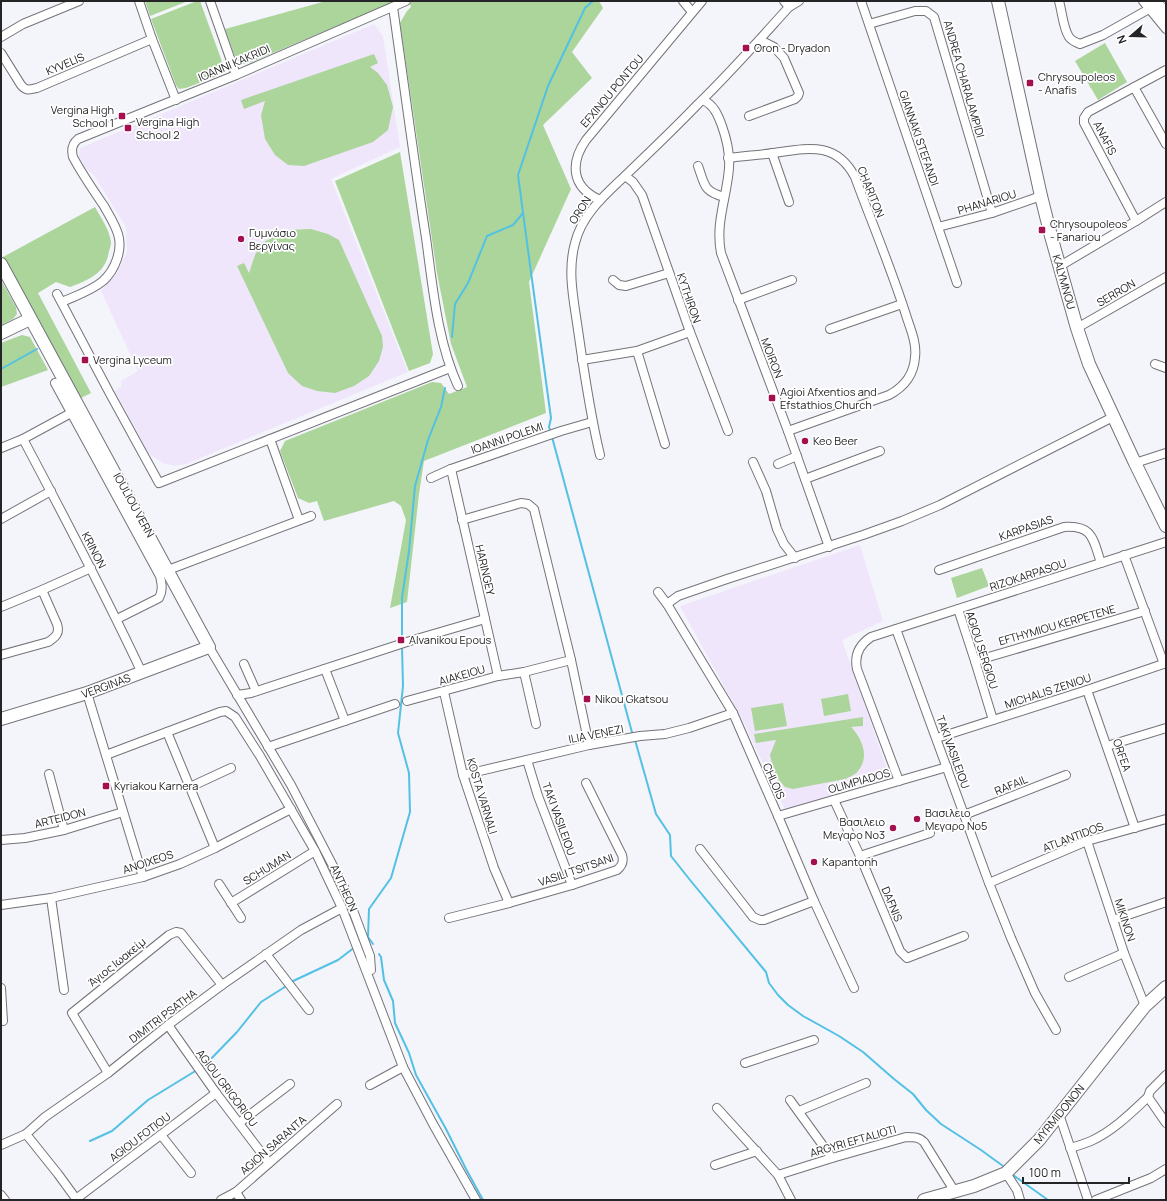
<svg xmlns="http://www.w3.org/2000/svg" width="1167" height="1201" viewBox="0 0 1167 1201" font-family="Manrope,sans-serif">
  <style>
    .education { fill: #f0e6fb }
    .green { fill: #abd59a }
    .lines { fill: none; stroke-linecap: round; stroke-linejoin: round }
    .stream { stroke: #52c1e4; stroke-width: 2 }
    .street-casing { stroke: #737379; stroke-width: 10 }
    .secondary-casing { stroke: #737379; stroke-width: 14 }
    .primary-casing { stroke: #737379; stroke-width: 14 }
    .street { stroke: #fff; stroke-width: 8 }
    .secondary { stroke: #fff; stroke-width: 12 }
    .primary { stroke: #fff; stroke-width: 13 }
    .poi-dot { fill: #a4104f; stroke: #fff; stroke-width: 1.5 }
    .labels { text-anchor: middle; stroke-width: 3.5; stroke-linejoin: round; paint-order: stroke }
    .poi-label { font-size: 11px; fill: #252528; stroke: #fff; text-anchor: start }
    .street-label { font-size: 11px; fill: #252528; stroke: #fff }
  </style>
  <rect width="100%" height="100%" fill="#f4f4fb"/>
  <g class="education">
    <path d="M374 24 383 36 400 147 331 179 408 372 186 464 175 466 165 464 149 454 115 391 121 387V381L138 371 101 291 117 273 127 252 126 227 94 175 84 167 79 156 80 148 164 113Z"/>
    <path d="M860 545 883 621 842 640 888 772 787 814 743 721 680 606Z"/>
  </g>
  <g class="green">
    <path d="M145 1H188L150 16Z"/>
    <path d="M197 1H200L220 56 223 65 221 71 217 76 186 88 179 89 176 85 151 19Z"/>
    <path d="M326 1H396L249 63 243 64 236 59 225 29Z"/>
    <path d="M409 1H599L603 8 572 52 592 78 543 125 571 189 529 282 546 413 424 461 419 494 407 602 390 608 406 520 401 506 394 501 324 521 317 501 309 503 298 498 280 451 285 441 432 382 441 383 449 394 467 387 451 344 437 273 400 23 407 11 411 7Z"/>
    <path d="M1105 43 1127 82 1098 100 1075 61Z"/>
    <path d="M374 54 378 63 370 67 378 73 387 85 393 107 388 130 373 142 304 166 288 165 275 155 265 139 261 115 265 101 244 109 241 100Z"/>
    <path d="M400 152 433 354 430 363 409 371 335 181Z"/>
    <path d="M95 207C101 218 109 229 111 242 111 245 110 248 109 251 106 273 89 280 70 287L56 282 38 293 91 393 81 398 3 257Z"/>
    <path d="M311 229 328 234 339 240 382 336 383 347 379 361 369 376 354 386 335 393 317 391 302 386 288 373 237 266 244 263 249 273 255 255 262 243 287 230Z"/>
    <path d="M1 280 16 307 17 314 13 319 1 325Z"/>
    <path d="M22 335 30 337 48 370 1 387V343Z"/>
    <path d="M982 568 989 586 957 598 951 578Z"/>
    <path d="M848 694 851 711 824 716 821 699Z"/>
    <path d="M783 703 787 726 755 731 751 708Z"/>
    <path d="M863 717V726L851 727C862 738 870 757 858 771 855 775 849 777 845 779L793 789 785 787 778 779 774 772 770 755 776 740 756 743 754 734Z"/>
  </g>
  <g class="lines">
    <g class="stream">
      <path d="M452 337 455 304 468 283 487 236 513 225 523 213"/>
      <path d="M1 369 37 349"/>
      <path d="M551 433 549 427 551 418 530 265 518 175 548 86 585 8 593 1"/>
      <path d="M552 437 633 736"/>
      <path d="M402 640V598L409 551 415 486 428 440 441 407 445 388"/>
      <path d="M635 740 656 814 670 835 671 856 690 880 766 972 769 983 778 995 788 1005 803 1016 839 1036 863 1052 894 1079 913 1094 926 1110 941 1124 981 1150 1003 1166"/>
      <path d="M368 937 373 944"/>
      <path d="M365 939 368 937 369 909 391 878 410 812 409 773 398 733 403 686 402 647"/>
      <path d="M379 954 381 957 384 980 393 1001 395 1023 409 1053 416 1075 446 1129 466 1169 483 1200"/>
      <path d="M291 982 338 960 355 947"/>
      <path d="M200 1068 206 1064 237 1032 261 1002 288 985"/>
      <path d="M90 1141 112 1131 148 1100 197 1070"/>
      <path d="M1013 1175 1048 1200"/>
    </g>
    <defs>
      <g id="street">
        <path d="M139 1 152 39 176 100"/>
        <path d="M210 1 236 75"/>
        <path d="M683 1 692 12"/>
        <path d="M784 1 789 7"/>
        <path d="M861 1 957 283"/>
        <path d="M1059 1C1062 11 1063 28 1069 37 1071 40 1075 42 1080 44L1103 35 1149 9"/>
        <path d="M1143 1 1166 29"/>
        <path d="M393 7C404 84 414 161 426 238 433 288 437 340 458 386"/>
        <path d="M869 24 915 11H926L934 17 992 213"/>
        <path d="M1 37 23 24 79 1"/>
        <path d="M1 53 21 85C26 91 29 90 37 88L152 39"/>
        <path d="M1134 87 1166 144"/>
        <path d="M703 100C714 105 718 115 722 126 727 140 730 154 729 168 727 197 715 223 721 253L788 431 829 547"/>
        <path d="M749 116 795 99 798 96 799 93 784 58 774 47 760 40"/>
        <path d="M772 153 789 202"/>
        <path d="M728 158C743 156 759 155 774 153 808 148 836 141 855 177 872 223 891 268 906 315 910 328 917 343 915 357 914 374 904 387 889 395L788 431"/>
        <path d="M698 166C705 185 703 191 724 197"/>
        <path d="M625 176 633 182 642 195 690 332 728 431"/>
        <path d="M600 200C571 187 570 163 586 140L702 1"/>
        <path d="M1136 221 1084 123V118L1088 112 1166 70"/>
        <path d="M938 227 992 213 1041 196"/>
        <path d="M1060 266 1136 221 1166 202"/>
        <path d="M613 280 619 285 626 286 669 273"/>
        <path d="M57 294 109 392 159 483 450 368"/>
        <path d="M738 300 792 280"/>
        <path d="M62 302C75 296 91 291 103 281 115 270 123 250 118 234 115 224 109 215 104 206 93 190 82 174 73 157 71 149 72 144 78 139L236 75 406 1"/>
        <path d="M1077 328 1166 277"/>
        <path d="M830 329 902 304"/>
        <path d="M637 351 665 444"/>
        <path d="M582 360 637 351 690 332"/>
        <path d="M1155 364 1166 368"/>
        <path d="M55 383 160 576C162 585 163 590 159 598L117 619"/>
        <path d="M23 439C64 516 105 594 142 673"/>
        <path d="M270 439 299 520"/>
        <path d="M1 448 23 439 71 413"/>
        <path d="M600 455C590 414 584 372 578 330 574 301 567 272 575 243 583 211 609 192 631 170 654 148 676 127 698 104 730 73 759 40 789 7L799 1"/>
        <path d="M753 462 766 491 777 529 784 544 795 558"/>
        <path d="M1135 463 1166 453"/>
        <path d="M778 464 797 456"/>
        <path d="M451 469 498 676"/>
        <path d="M431 478 451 469 561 431 592 422"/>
        <path d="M805 479 880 451"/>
        <path d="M1 519 51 491"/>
        <path d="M462 520 521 503 528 504 534 509 571 660 589 745"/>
        <path d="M1124 555 1164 664"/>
        <path d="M168 570 311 516"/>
        <path d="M939 570 1064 527C1093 525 1093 539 1101 563"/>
        <path d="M658 592 667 604 733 713 778 816 814 901 854 988"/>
        <path d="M667 604 678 596 727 579 863 535 902 521 940 505 1113 417"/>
        <path d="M1 607 42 590 91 568"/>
        <path d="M958 609 975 661 993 720"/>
        <path d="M896 629 989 883 1011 938 1035 993 1056 1030"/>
        <path d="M209 647 291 785 345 889 370 956 371 970"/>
        <path d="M1 655 48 642C56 637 60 633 57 624L42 590"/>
        <path d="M975 661 1145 611"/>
        <path d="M244 664 256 691"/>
        <path d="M325 669 345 721"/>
        <path d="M524 672 536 724"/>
        <path d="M1087 690 1135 828"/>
        <path d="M444 692 463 775 494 868 509 903"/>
        <path d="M87 693 143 877"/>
        <path d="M237 695 251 693 413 640 485 619"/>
        <path d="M407 701 498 676 524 672 571 660"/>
        <path d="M167 732 215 848"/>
        <path d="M937 738 1087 690 1166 663"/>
        <path d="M1107 746 1166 728"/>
        <path d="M268 747 395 704"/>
        <path d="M106 755 220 712 226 711 235 717 260 756 315 851 342 908 403 1067 433 1124 476 1200"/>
        <path d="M527 760 538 796 572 885"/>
        <path d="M49 774 64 830"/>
        <path d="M463 775 589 745 640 736 665 734 689 728 733 713"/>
        <path d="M899 781 857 669C854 655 859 645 871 637L1166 542"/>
        <path d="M190 787 231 768"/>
        <path d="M834 800 860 856 900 951 907 958 964 936"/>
        <path d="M964 815 1066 775"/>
        <path d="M778 816 947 767"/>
        <path d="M1 840 25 838 64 830 123 812"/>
        <path d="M1087 841 1124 953 1145 1006"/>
        <path d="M700 849 753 917 760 920H764L814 901"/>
        <path d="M860 856 930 833"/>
        <path d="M989 883 1087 841 1166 819"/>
        <path d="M219 884 241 918"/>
        <path d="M51 898 64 990"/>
        <path d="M231 903 315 851"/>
        <path d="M1 905 51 898 143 877 180 864 215 848 291 809"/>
        <path d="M449 918 509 903 572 885 617 870C622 866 624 862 622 855L586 783"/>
        <path d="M1113 920 1166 902"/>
        <path d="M266 954 309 1010"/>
        <path d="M1069 977 1124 953"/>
        <path d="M1 988 3 1021"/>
        <path d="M168 1025 216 1093 269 1163"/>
        <path d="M745 1063 814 1040"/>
        <path d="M108 1073 72 1013 169 935 176 932 181 933 222 985"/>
        <path d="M1166 1075 1150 1091 1148 1097 1166 1123"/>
        <path d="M370 1085 403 1067"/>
        <path d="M790 1100 832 1158"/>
        <path d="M717 1108 778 1175 791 1200"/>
        <path d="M799 1111 866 1083"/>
        <path d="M1059 1114 1088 1200"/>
        <path d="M239 1123 290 1084"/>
        <path d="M26 1134 58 1174 77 1200"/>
        <path d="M161 1135 191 1173"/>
        <path d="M1 1145 26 1134 45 1117 108 1073 168 1025 222 985 301 930 342 908"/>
        <path d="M1070 1148C1077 1146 1084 1144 1091 1141 1113 1131 1131 1113 1148 1097"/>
        <path d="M715 1165 757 1151"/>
        <path d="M1006 1173 1017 1190 1020 1200"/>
        <path d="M778 1175 832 1158 906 1137C914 1137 919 1137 924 1142L955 1192"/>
        <path d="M236 1192 241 1200"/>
        <path d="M1 1195 5 1200"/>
        <path d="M76 1199 216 1093"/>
        <path d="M221 1200 236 1192 337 1104"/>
        <path d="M1096 1200 1151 1178 1166 1169"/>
      </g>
      <g id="secondary">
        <path d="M998 1 1041 196 1051 236 1077 328 1089 364 1135 463 1166 526"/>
        <path d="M1 264 209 647 87 693 1 719"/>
        <path d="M1 333 30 319"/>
        <path d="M924 1200 974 1186 1006 1173 1039 1140 1145 1006 1166 987"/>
      </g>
      <path id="primary" d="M1154 1 1166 16"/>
    </defs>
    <use href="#street" class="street-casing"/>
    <use href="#secondary" class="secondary-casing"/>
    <use href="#primary" class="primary-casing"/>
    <use href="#street" class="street"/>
    <use href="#secondary" class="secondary"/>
    <use href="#primary" class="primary"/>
  </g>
  <g class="poi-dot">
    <rect x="742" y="44" width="8" height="8" rx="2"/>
    <rect x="1026" y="79" width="8" height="8" rx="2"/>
    <rect x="118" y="112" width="8" height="8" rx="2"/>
    <rect x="124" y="124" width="8" height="8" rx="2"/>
    <rect x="1038" y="226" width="8" height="8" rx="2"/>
    <circle cx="241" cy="239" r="4"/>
    <rect x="81" y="356" width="8" height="8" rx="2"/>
    <rect x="768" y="394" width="8" height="8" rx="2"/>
    <circle cx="805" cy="441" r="4"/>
    <rect x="397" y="636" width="8" height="8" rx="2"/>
    <rect x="583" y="695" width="8" height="8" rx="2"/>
    <rect x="102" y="782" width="8" height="8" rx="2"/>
    <circle cx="917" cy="819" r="4"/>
    <circle cx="893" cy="828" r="4"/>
    <circle cx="814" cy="862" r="4"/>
  </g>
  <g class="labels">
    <g class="poi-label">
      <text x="754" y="52">Oron - Dryadon</text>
      <text x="1038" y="81">Chrysoupoleos<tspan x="1038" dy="13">- Anafis</tspan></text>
      <text x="114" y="114" text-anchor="end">Vergina High<tspan x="114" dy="13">School 1</tspan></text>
      <text x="136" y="126">Vergina High<tspan x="136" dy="13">School 2</tspan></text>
      <text x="1050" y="228">Chrysoupoleos<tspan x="1050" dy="13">- Fanariou</tspan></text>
      <text x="249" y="237">Γυμνάσιο<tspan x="249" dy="13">Βεργίνας</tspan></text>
      <text x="93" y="364">Vergina Lyceum</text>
      <text x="780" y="396">Agioi Afxentios and<tspan x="780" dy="13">Efstathios Church</tspan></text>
      <text x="813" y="445">Keo Beer</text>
      <text x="409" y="644">Alvanikou Epous</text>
      <text x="595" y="703">Nikou Gkatsou</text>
      <text x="114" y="790">Kyriakou Karnera</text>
      <text x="925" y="817">Βασιλειο<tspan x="925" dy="13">Μεγαρο Νο5</tspan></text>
      <text x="885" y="826" text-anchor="end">Βασιλειο<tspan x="885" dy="13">Μεγαρο Νο3</tspan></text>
      <text x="822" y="866">Kapantonh</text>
    </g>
    <g class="street-label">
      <text transform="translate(234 63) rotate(-23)" y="4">IOANNI KAKRIDI</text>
      <text transform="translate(65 64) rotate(-23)" y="4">KYVELIS</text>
      <text transform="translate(964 79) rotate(74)" y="4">ANDREA CHARALAMPIDI</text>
      <text transform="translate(612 91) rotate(-50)" y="4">EFXINOU PONTOU</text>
      <text transform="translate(919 138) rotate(71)" y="4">GIANNAKI STEFANDI</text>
      <text transform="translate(1105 138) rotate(62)" y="4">ANAFIS</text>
      <text transform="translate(871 192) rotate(68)" y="4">CHARITON</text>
      <text transform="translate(987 202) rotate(-17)" y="4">PHANARIOU</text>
      <text transform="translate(580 210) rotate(-57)" y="4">ORON</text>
      <text transform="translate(1064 282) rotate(74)" y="4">KALYMNOU</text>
      <text transform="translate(1116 293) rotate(-30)" y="4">SERRON</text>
      <text transform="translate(689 298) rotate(71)" y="4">KYTHIRON</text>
      <text transform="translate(772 358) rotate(69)" y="4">MOIRON</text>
      <text transform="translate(507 438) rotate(-19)" y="4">IOANNI POLEMI</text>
      <text transform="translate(134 505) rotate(61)" y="4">IOULIOU VERN</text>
      <text transform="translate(1026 528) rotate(-19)" y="4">KARPASIAS</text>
      <text transform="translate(94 550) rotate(63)" y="4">KRINON</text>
      <text transform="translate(485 570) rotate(77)" y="4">HARINGEY</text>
      <text transform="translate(1028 575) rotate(-18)" y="4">RIZOKARPASOU</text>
      <text transform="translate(1057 625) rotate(-16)" y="4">EFTHYMIOU KERPETENE</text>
      <text transform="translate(982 650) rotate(72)" y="4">AGIOU SERGIOU</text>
      <text transform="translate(462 675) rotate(-16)" y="4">AIAKEIOU</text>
      <text transform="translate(106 686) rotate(-20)" y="4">VERGINAS</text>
      <text transform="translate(1048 691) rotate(-18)" y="4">MICHALIS ZENIOU</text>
      <text transform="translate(596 734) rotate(-11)" y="4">ILIA VENEZI</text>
      <text transform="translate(953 752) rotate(70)" y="4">TAKI VASILEIOU</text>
      <text transform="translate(1122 755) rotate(71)" y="4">ORFEA</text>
      <text transform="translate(774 781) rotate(66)" y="4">CHLOIS</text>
      <text transform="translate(859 781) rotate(-16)" y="4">OLIMPIADOS</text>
      <text transform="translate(1011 785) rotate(-22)" y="4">RAFAIL</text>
      <text transform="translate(482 796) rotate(73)" y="4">KOSTA VARNALI</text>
      <text transform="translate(60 818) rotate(-14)" y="4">ARTEIDON</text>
      <text transform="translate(559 819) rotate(70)" y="4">TAKI VASILEIOU</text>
      <text transform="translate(1073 837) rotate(-21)" y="4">ATLANTIDOS</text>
      <text transform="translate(148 862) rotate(-18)" y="4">ANOIXEOS</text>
      <text transform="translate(267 868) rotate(-32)" y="4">SCHUMAN</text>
      <text transform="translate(576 870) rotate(-19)" y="4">VASILI TSITSANI</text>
      <text transform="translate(344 888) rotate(66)" y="4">ANTHEON</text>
      <text transform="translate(892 904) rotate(67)" y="4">DAFNIS</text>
      <text transform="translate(1125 920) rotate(72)" y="4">MIKINON</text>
      <text transform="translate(117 962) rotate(-39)" y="4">Άγιος Ιωακείμ</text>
      <text transform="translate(163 1016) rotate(-37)" y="4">DIMITRI PSATHA</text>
      <text transform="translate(227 1088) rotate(53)" y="4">AGIOU GRIGORIOU</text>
      <text transform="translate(1059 1114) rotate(-51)" y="4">MYRMIDONON</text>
      <text transform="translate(140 1137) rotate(-37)" y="4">AGIOU FOTIOU</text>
      <text transform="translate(853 1141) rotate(-16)" y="4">ARGYRI EFTALIOTI</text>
      <text transform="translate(273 1145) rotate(-41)" y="4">AGION SARANTA</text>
    </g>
  </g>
  <rect width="1167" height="1201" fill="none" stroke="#252528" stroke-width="4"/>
  <g transform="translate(1131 36) rotate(250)" stroke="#ffffff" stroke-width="3" paint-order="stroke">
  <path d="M0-3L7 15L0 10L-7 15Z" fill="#252528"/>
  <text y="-6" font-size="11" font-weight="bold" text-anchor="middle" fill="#252528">N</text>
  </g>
  <path d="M1023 1177v6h106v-6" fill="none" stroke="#252528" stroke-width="2"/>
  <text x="1029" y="1177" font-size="12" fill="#252528" stroke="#ffffff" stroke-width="3" paint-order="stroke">100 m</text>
</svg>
